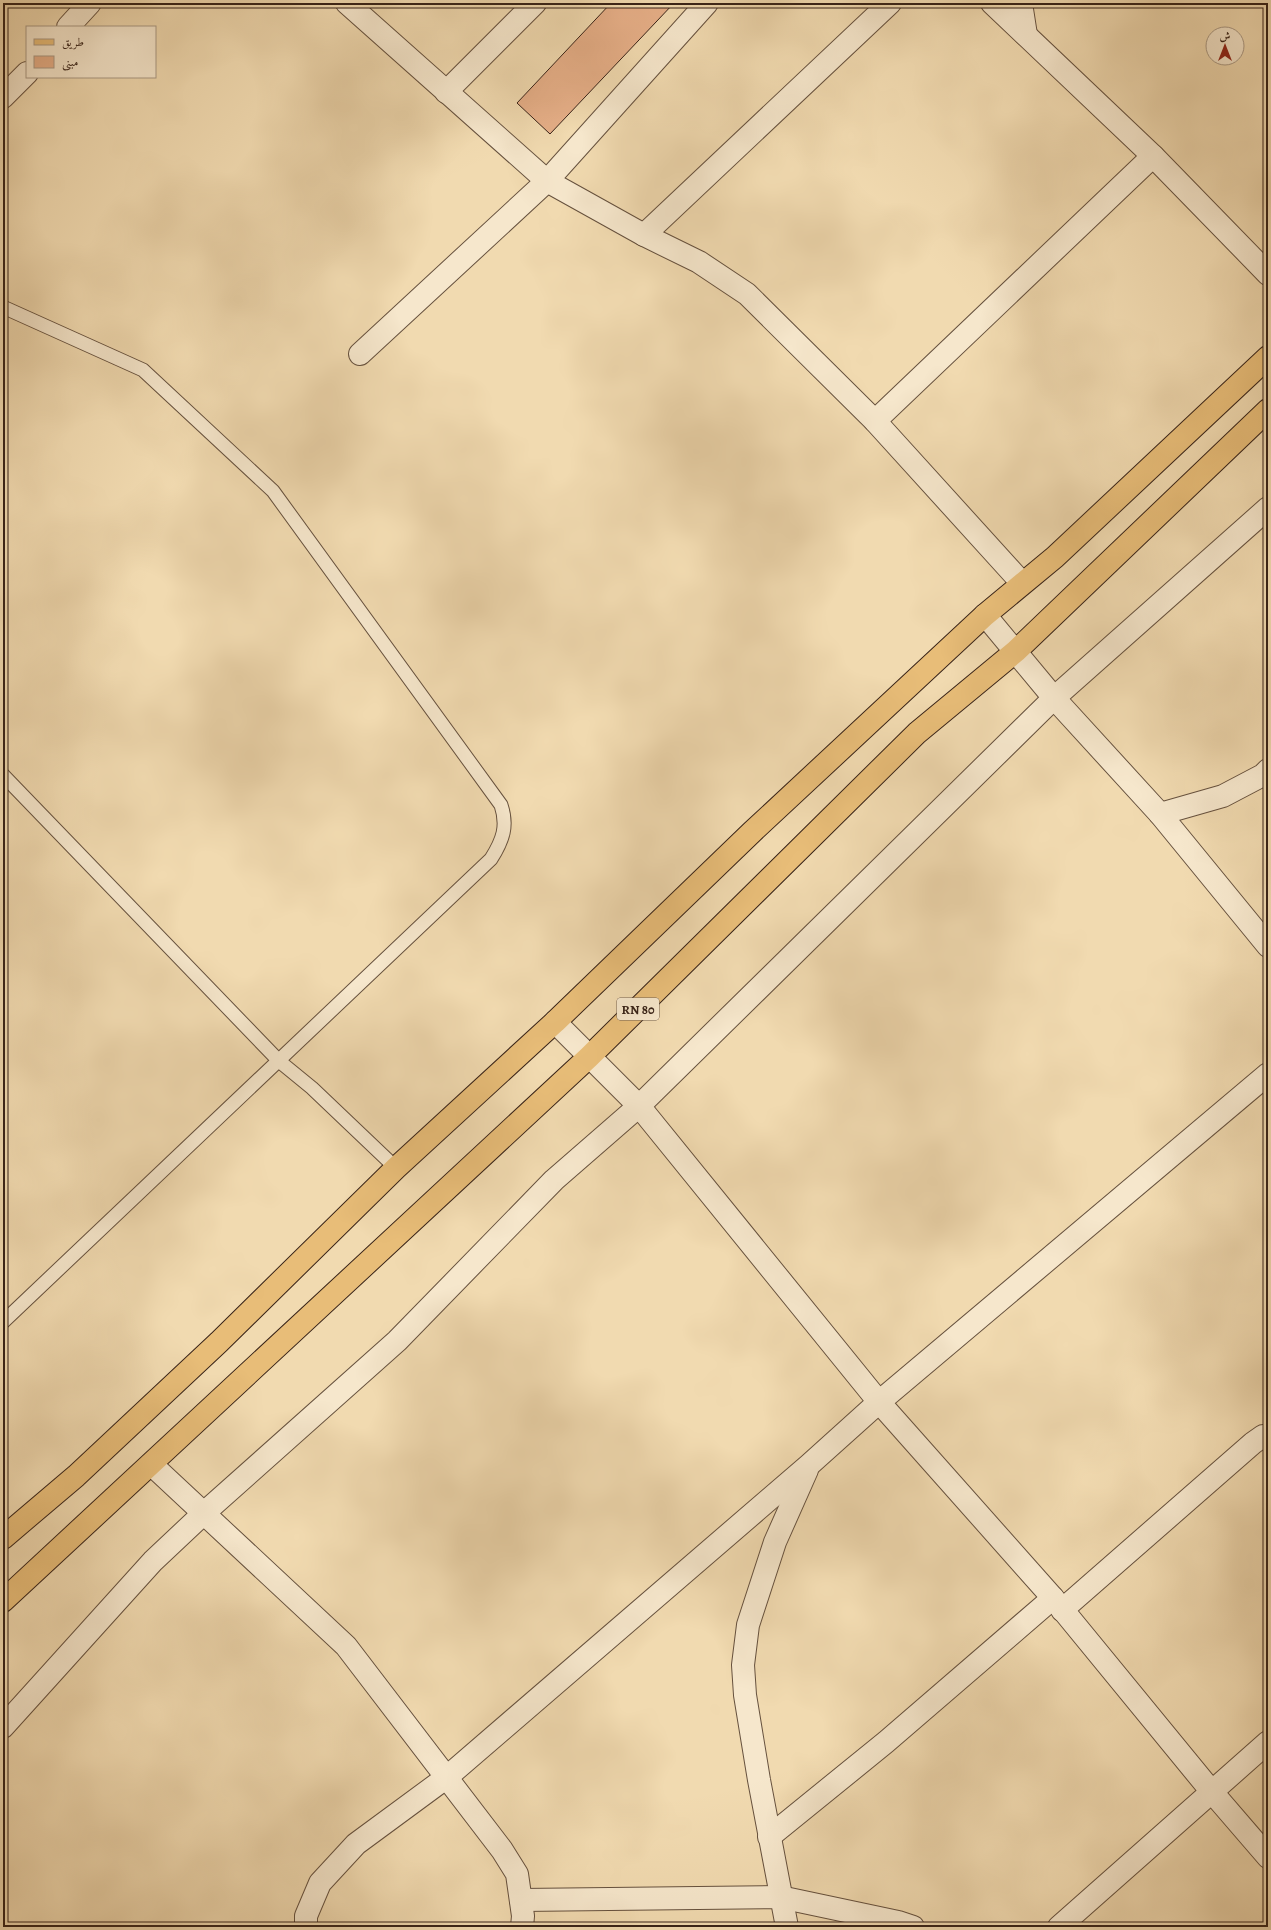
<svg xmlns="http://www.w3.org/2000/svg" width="1271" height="1930" viewBox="0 0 1271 1930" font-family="Alegreya,Amiri,serif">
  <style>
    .building { fill: #e6af88; stroke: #382318 }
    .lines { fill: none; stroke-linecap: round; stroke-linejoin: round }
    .service-casing { stroke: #66513e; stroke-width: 15 }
    .minor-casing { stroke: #66513e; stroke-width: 24 }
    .primary-casing { stroke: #382318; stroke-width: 24 }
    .service { stroke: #f6e7cc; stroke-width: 13 }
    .minor { stroke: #f6e7cc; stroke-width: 22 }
    .primary { stroke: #e8bd78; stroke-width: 22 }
    .labels { text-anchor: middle; stroke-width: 3.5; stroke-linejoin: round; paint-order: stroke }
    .shield { fill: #f6e7cc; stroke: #715e4e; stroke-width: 1 }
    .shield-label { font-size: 13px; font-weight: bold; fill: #382318 }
  </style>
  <rect width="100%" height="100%" fill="#f1dab0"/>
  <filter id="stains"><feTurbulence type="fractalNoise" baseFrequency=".005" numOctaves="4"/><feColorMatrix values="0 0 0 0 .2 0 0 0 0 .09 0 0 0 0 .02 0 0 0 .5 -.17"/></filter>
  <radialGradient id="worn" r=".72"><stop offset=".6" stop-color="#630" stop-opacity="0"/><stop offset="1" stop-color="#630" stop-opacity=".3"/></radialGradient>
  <path class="building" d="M611 3H674L550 134 517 103Z"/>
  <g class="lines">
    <defs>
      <g id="service">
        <path d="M3 307 143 370 273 491 501 805C508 826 503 840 491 859L3 1322"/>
        <path d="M3 775 279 1061 312 1088 396 1168"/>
      </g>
      <g id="minor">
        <path d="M347 3 547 181 644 235 699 262 747 294 875 421 1022 583"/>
        <path d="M992 3 1153 156 1268 274"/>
        <path d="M1021 3 1026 35"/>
        <path d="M68 27 90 3"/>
        <path d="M446 92 535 3"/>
        <path d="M3 97 27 73"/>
        <path d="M644 235 890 3"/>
        <path d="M360 354 547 181 707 3"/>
        <path d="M875 421 1153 156"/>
        <path d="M985 615 1054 698 1160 814 1268 946"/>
        <path d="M1160 814 1223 796 1263 775 1268 770"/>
        <path d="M555 1022 639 1106 879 1402 1053 1598 1212 1792 1268 1857"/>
        <path d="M152 1465 346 1646 502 1850 517 1874 523 1916 522 1927"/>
        <path d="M1062 1610 1253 1443 1263 1436H1268"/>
        <path d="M3 1727 153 1561 204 1513 397 1341 554 1180 639 1106 1054 698 1268 508"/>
        <path d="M769 1837 886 1742 1053 1598"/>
        <path d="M521 1900 780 1897 898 1922 913 1927"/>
        <path d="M306 1927V1916L320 1883 356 1844 447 1777 809 1465 879 1402 1268 1074"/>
        <path d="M787 1927 759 1780 745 1695 743 1665 748 1625 775 1542 807 1470"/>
        <path d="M1059 1927 1268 1742"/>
      </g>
      <g id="primary">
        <path d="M3 1538 76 1476 219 1342 396 1168 555 1022 752 832 985 615 1055 557 1268 357"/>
        <path d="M3 1601 589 1057 917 733 1016 651 1268 410"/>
      </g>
    </defs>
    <use href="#service" class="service-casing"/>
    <use href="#minor" class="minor-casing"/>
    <use href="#primary" class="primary-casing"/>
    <use href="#service" class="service"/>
    <use href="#minor" class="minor"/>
    <use href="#primary" class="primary"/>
  </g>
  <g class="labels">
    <rect class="shield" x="617" y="998" width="42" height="22" rx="3"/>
    <g class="shield-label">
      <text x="638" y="1014">RN 80</text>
    </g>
  </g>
  <rect width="1271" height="1930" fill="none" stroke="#f1dab0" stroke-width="16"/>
  <rect x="4" y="4" width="1263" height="1922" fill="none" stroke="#382318" stroke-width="2"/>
  <rect x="8" y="8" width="1255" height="1914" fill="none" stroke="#382318"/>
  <rect x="26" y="26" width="130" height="52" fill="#f6e7cc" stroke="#aa9984"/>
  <rect x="34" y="39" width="20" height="6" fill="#e8bd78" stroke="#aa9984"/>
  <text x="62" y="46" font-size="12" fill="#382318">طريق</text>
  <rect x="34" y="56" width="20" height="12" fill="#e6af88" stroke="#aa9984"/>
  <text x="62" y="66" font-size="12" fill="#382318">مبنى</text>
  <g transform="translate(1225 46)"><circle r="19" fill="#f6e7cc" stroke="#aa9984"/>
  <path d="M0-3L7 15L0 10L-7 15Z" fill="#8f2418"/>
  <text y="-6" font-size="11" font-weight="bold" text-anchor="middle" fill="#382318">ش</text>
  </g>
  <rect width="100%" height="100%" filter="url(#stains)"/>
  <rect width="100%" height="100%" fill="url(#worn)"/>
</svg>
